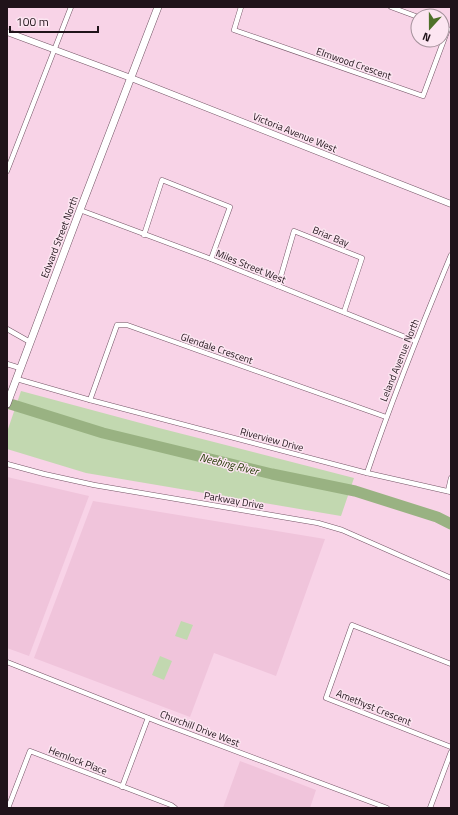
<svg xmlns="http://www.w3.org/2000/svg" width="458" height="815" viewBox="0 0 458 815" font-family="'Titillium Web',sans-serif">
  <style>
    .built { fill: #f0c4db }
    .green { fill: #c2d8b0 }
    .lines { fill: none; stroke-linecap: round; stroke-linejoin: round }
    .river { stroke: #99b282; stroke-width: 11 }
    .minor-casing { stroke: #745566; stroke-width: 5.5 }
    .tertiary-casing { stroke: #745566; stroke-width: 7 }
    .secondary-casing { stroke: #745566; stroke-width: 8 }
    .minor { stroke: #fff; stroke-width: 4.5 }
    .tertiary { stroke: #fff; stroke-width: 6 }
    .secondary { stroke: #fff; stroke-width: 7 }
    .labels { text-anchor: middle; stroke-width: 3; stroke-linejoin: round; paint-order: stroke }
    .street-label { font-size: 10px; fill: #20131a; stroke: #fce5f1 }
    .water-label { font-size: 11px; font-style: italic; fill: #233a04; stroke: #fce5f1 }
  </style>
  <rect width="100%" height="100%" fill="#f8d3e7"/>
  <g class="built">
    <path d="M7 477 89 496 29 656 7 648Z"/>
    <path d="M93 501 325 539 276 676 214 653 190 717 34 658Z"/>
    <path d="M240 761 316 790 310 808H223Z"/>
  </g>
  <g class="green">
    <path d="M21 391 159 428 354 478 341 516 86 473 7 449V432Z"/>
    <path d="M181 621 193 625 187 640 175 636Z"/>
    <path d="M160 656 172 661 164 680 152 675Z"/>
  </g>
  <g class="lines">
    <path class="river" d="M7 403 103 433 272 474 355 491 437 517 451 524"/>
    <defs>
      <g id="minor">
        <path d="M241 7 234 30 423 96 448 29"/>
        <path d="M391 7 418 17"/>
        <path d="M7 171 71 7"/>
        <path d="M80 210 211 259 415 341"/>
        <path d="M144 235 162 180 230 207 211 259"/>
        <path d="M278 286 294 231 362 258 344 312"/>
        <path d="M7 329 30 342"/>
        <path d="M7 364 20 368"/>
        <path d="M17 379 90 400 367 473 451 492"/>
        <path d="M90 400 117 325H127L386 417"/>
        <path d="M7 464 44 474 94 485 318 523 342 530 451 578"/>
        <path d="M367 473C392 399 421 327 451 255"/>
        <path d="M448 491 451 478"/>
        <path d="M7 662 161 723 387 808"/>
        <path d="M451 664 352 625 326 698 451 747"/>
        <path d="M122 787 148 718"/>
        <path d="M8 808 30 751 171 805 175 808"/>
        <path d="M430 808 451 752"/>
      </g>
      <path id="tertiary" d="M7 32 131 78 451 204"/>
      <path id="secondary" d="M7 404 80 210 158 7"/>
    </defs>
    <use href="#minor" class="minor-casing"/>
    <use href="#tertiary" class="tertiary-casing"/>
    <use href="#secondary" class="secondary-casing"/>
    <use href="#minor" class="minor"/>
    <use href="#tertiary" class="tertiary"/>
    <use href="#secondary" class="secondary"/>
  </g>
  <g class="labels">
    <g class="street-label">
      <text transform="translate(354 63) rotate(19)" y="4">Elmwood Crescent</text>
      <text transform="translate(295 132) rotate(22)" y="4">Victoria Avenue West</text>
      <text transform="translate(331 236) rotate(22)" y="4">Briar Bay</text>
      <text transform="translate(59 237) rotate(-69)" y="4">Edward Street North</text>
      <text transform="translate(251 266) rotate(22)" y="4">Miles Street West</text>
      <text transform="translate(217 348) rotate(19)" y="4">Glendale Crescent</text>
      <text transform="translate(399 360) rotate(-68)" y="4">Leland Avenue North</text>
      <text transform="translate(272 439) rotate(15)" y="4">Riverview Drive</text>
      <text transform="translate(234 500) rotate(10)" y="4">Parkway Drive</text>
      <text transform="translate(374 707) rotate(22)" y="4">Amethyst Crescent</text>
      <text transform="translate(200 728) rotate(21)" y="4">Churchill Drive West</text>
      <text transform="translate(78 760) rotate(21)" y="4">Hemlock Place</text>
    </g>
    <g class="water-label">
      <text transform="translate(229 464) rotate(14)" y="4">Neebing River</text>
    </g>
  </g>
  <rect width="458" height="815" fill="none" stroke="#20131a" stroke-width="16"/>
  <g transform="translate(430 28) rotate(201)"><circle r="19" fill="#fce5f1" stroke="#a4919b"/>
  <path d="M0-3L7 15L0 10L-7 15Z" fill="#4e7129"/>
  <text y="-6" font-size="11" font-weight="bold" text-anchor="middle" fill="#20131a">N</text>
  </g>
  <path d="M10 26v6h88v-6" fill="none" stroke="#20131a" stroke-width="2"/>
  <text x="16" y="26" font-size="12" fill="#20131a" stroke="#fce5f1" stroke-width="3" paint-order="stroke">100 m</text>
</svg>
